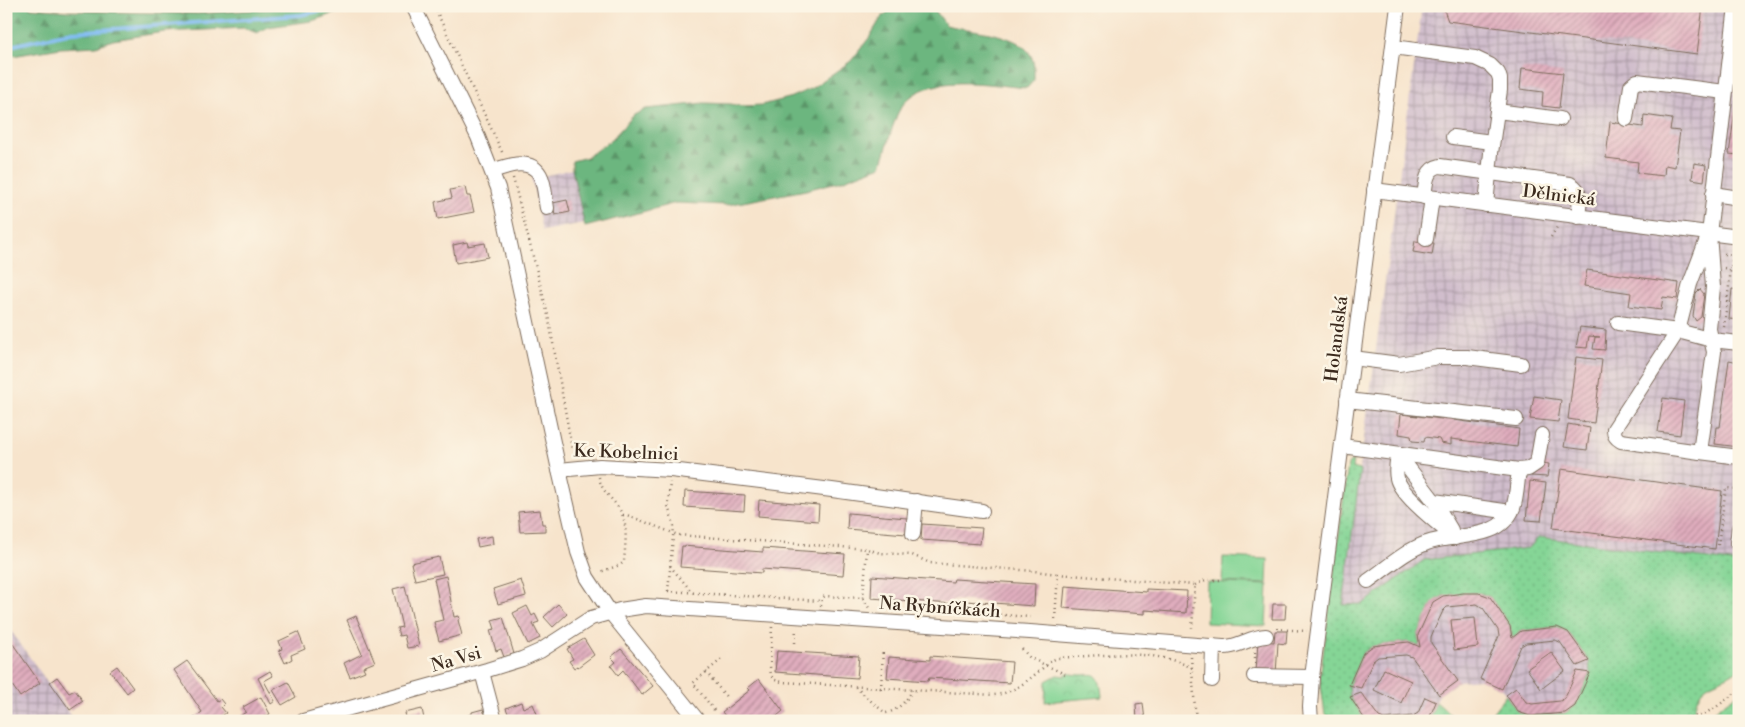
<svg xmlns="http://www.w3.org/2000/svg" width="1745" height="727" viewBox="0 0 1745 727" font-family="'Libre Bodoni',serif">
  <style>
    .industrial { fill: url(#industrial-grid) }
    .grass { fill: url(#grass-dots); stroke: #60805a }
    .forest { fill: url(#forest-firs); stroke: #54704e }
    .park { fill: url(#park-crowns); stroke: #60805a }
    .garden { fill: #85d596; stroke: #60805a }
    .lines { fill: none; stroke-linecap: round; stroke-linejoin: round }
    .stream { stroke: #7fbbf2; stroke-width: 4 }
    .building { fill: url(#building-hatch) }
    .minor-casing { stroke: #7d6b5b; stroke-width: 16 }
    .path { stroke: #7d6b5b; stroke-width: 2.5; stroke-dasharray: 1 4; stroke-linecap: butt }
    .minor { stroke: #fff; stroke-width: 14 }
    .labels { text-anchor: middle; stroke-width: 5; stroke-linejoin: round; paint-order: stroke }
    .street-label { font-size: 18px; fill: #3b2a1e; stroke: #fcf5e5 }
  </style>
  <defs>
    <pattern id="industrial-grid" width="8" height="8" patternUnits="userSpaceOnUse" patternTransform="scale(1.25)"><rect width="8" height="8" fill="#d0bdcc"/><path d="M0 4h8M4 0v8" fill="none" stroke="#aa9aa5"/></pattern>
    <pattern id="grass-dots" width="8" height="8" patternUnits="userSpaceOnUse" patternTransform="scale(1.25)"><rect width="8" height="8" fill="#85d596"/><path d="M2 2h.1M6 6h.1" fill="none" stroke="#74b781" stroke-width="1.8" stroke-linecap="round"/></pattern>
    <pattern id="forest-firs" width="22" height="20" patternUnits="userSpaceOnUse" patternTransform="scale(1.25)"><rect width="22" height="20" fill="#6cb67f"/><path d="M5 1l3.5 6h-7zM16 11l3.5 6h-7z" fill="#5a9467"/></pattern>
    <pattern id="park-crowns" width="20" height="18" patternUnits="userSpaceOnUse" patternTransform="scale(1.25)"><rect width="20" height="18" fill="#85d596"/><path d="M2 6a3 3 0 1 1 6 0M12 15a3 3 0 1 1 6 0" fill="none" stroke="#74b781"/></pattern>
    <pattern id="building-hatch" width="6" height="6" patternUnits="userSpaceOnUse" patternTransform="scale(1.25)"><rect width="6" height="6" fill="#e0adbe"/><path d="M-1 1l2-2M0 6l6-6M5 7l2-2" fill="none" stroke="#b78d9a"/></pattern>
  </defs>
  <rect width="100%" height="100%" fill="#fcf5e5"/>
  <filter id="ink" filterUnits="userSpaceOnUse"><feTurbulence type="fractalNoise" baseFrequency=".02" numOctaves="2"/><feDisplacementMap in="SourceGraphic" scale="10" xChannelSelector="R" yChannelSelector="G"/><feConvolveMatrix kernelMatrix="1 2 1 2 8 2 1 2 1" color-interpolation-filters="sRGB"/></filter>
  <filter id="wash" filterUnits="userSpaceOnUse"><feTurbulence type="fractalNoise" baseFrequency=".0096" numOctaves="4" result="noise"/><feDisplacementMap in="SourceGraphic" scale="20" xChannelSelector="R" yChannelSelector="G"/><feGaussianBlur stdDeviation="1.12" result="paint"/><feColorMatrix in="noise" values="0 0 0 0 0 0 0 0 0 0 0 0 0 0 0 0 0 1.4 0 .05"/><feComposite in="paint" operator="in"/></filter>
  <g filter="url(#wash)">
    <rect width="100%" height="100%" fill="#f7e4cc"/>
    <g class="industrial">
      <path d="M1422 6H1739V563L1539 537 1530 548 1424 560 1363 604 1343 605 1360 468Z"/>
      <path d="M572 169 584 223 542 231 532 179Z"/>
      <path d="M1479 593 1490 597 1510 626 1521 631 1557 627 1568 632 1589 661 1590 673 1575 706 1565 713 1530 716 1518 712 1502 689 1480 679 1458 681 1439 695 1428 721H1366L1350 697 1349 685 1363 653 1373 646 1409 642 1418 635 1433 603 1443 596Z"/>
      <path d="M6 624 75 721H6Z"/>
    </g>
    <g class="grass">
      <path d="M1353 459 1352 468 1360 470 1343 605 1363 604 1424 560 1529 548 1539 537 1739 563V669C1717 686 1698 679 1694 712L1691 713 1609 721H1486L1506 695 1518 712 1530 716 1565 713 1575 706 1590 673 1589 661 1568 632 1557 627 1521 631 1512 638 1510 626 1490 597 1479 593 1443 596 1433 603 1418 635 1420 647 1408 642 1373 646 1363 653 1349 685 1350 697 1366 721H1356L1325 715 1320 678 1348 465Z"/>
      <path d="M1739 693V721H1710L1707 716Z"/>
      <path d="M1436 702 1458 721H1428Z"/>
    </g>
    <g class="forest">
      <path d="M6 6H28L32 8 67 11 198 14 313 6H356L312 21 268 27 257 33 244 28 164 32 113 40 96 46 61 48 6 57Z"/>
      <path d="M894 6H932L946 25C969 31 1017 32 1030 54 1035 62 1034 71 1034 80L1027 88C987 85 917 69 897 115 890 131 887 150 881 166L841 181 806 190 727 205 676 203 585 227 572 169V161L587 157 611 140 634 115 646 109 704 103 731 104 741 106 762 105 789 98 812 88 851 61 869 38 881 18Z"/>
    </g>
    <path class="park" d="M1067 673C1091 680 1099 662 1102 697L1045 702 1046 681 1057 675 1065 676Z"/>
    <g class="garden">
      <path d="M1223 557 1268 559 1267 584 1222 582Z"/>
      <path d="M1207 582 1268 585 1266 626 1206 623Z"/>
    </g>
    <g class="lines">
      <path class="stream" d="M6 47 72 32 301 15 340 6"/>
    </g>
    <g id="blocks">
      <g class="building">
        <path d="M1445 6H1703L1697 54 1448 21 1445 13Z"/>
        <path d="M1522 68 1563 73 1559 108 1542 106 1543 92 1520 89Z"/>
        <path d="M1737 96 1739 97V155L1729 154Z"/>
        <path d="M1644 115 1672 119 1670 130 1680 131 1675 167 1665 165 1664 176 1637 173 1638 162 1606 158 1610 122 1643 127Z"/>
        <path d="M1694 163 1706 165 1704 181 1692 179Z"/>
        <path d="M465 187 467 196H470L474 212 438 219 435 202 452 198 450 190Z"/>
        <path d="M567 200 570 212 555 215 553 203Z"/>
        <path d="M1415 241 1434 243 1432 255 1413 252Z"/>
        <path d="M467 242 468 246 485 243 488 257 456 263 453 245Z"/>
        <path d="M1587 270 1679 283 1677 299 1663 297 1661 310 1629 306 1631 293 1584 286Z"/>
        <path d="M1700 289 1704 294 1701 317 1696 321 1693 316 1696 293Z"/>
        <path d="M1732 289 1739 290V320L1729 319Z"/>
        <path d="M1580 327 1606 330 1605 350 1593 349 1595 337H1600L1589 336 1587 348 1576 347Z"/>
        <path d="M1576 357 1602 360 1594 423 1568 419Z"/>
        <path d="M1729 360 1739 362V447L1715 444 1717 427H1720Z"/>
        <path d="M1534 396 1561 400 1558 422 1530 419Z"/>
        <path d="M1663 398 1684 401 1680 435 1658 432Z"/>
        <path d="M1401 414 1442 419 1444 415 1454 416V420L1519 429 1517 447 1451 439V445L1441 443 1439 439 1425 437 1424 442 1412 441 1411 436 1399 434Z"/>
        <path d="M1568 424 1590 428 1587 450 1564 447Z"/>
        <path d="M1533 462 1549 464 1547 477 1531 476Z"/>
        <path d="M1561 469 1722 491 1715 549 1553 528Z"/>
        <path d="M1530 481 1546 483 1541 521 1526 520Z"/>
        <path d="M685 491 745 495 744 511 684 507Z"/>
        <path d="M759 500 819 505 818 521 758 516Z"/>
        <path d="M540 510 542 524H545V531L520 532 518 512Z"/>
        <path d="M848 513 907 518 906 534 847 529Z"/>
        <path d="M922 524 982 528 980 544 921 540Z"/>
        <path d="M492 536 493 544 478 547 476 539Z"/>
        <path d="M682 546 763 552V548L845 554 843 575 762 569V573L680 567Z"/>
        <path d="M439 557 443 574 415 580 411 563Z"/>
        <path d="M446 576 454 617 459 616 460 619 458 620 462 635 439 641 434 622 443 620 434 579Z"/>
        <path d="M872 576 953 582 954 579 1035 584 1034 606 952 600V604L871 598Z"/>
        <path d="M521 580 526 596 498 604 493 589Z"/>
        <path d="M405 586 419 646 407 648 404 635 399 636 397 628 402 627 393 589Z"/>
        <path d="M1065 586 1146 592V589L1187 591 1186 613 1145 610V614L1063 608Z"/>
        <path d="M1463 593H1479L1490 597 1510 626 1512 638 1521 631 1557 627 1568 632 1589 661 1577 666 1560 642 1555 640 1526 643 1521 646 1502 689 1480 679 1499 636 1498 630 1483 608 1477 604 1447 607 1443 611 1433 632 1431 637V643L1458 681 1439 695 1412 657 1406 655 1378 657 1373 661 1361 688 1349 685 1363 653 1373 646 1388 644 1409 642 1420 647 1418 635 1433 602 1443 596Z"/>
        <path d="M558 604 567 614 553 627 544 617Z"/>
        <path d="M1273 604H1286L1285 619H1272Z"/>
        <path d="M527 606 532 616 535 614 539 622 533 624 540 638 528 644 513 613Z"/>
        <path d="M356 616 375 662 363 667 365 671 350 677 344 663 362 654 347 620Z"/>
        <path d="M503 617 514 654 504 657 501 649 496 651 490 630 495 629 492 620Z"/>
        <path d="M1475 618 1478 647 1454 650 1451 620Z"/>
        <path d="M1275 631H1287L1286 644 1278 643 1276 674 1256 672 1258 641 1274 642Z"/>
        <path d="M298 632 305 649 291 655 292 659 285 663 279 650 282 649 279 641Z"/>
        <path d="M6 634 40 683 20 697 6 676Z"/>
        <path d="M584 639 594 655 578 667 577 666 574 668 569 661 573 659 567 649Z"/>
        <path d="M621 649 653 686 642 695 623 670 618 675 611 666 616 662 611 657Z"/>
        <path d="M777 651 859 656 857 678 775 672Z"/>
        <path d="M1551 652 1565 671 1541 689 1527 669Z"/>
        <path d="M930 656 1012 662 1010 683 929 678 928 681 887 678 889 657 930 660Z"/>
        <path d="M187 661 217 701 220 699 224 704 221 707 226 713 215 721H190L202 712 174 670Z"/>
        <path d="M117 666 133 688 127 693 110 671Z"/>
        <path d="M1384 669 1411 681 1401 703 1374 690Z"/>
        <path d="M270 671 273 676 264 681 275 701 271 704 258 678Z"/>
        <path d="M1577 671 1590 673 1575 706 1565 713 1530 716 1518 712 1506 695 1516 688 1526 702 1532 704 1560 701 1565 698Z"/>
        <path d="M57 677 69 693 75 690 83 701 70 710 50 682Z"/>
        <path d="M759 679 783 711 771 721H729L722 712 750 690 748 688Z"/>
        <path d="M288 682 296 697 282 705 273 690Z"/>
        <path d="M1361 693 1379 717 1384 719 1413 716 1418 713 1425 697 1436 702 1428 721H1366L1350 697Z"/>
        <path d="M261 697 270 714 258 721H243L240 716 246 712 243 707Z"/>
        <path d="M521 702 523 708 533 704 540 721H511L506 708Z"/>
        <path d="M1143 703 1145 721H1137L1136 704Z"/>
        <path d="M422 709 424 719 407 721 405 713Z"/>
        <path d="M483 709 487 721H457L456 719 472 714V712Z"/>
      </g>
    </g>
  </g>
  <g filter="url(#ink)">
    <use href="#blocks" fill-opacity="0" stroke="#7d6b5b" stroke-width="1"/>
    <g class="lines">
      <defs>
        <g id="minor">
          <path d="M413 6 478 137 498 188 559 470 578 552 587 577 610 612 698 721"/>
          <path d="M1393 47 1475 58 1490 65 1498 73 1500 79V90L1491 153 1486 205"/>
          <path d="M1497 111 1560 119"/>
          <path d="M1626 119 1631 86 1637 81 1725 92"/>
          <path d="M1453 137 1492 142"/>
          <path d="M492 171C507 166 530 157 540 175 545 184 545 198 547 208"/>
          <path d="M1374 190 1739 237"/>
          <path d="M1713 194 1739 198"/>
          <path d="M1424 197C1426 184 1425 169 1440 166L1570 184C1584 191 1579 204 1578 217"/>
          <path d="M1709 234 1713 287 1709 329 1714 352 1700 452 1621 441C1616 438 1614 436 1614 429L1678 331 1690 284Z"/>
          <path d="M1709 234 1736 6"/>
          <path d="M1426 239 1432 198"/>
          <path d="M1618 323 1678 331 1712 340 1739 343"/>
          <path d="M1353 358 1399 364 1438 357H1467L1521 364"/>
          <path d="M1347 400 1516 419"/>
          <path d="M1342 446 1519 470C1517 483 1517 497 1513 508 1500 542 1453 533 1427 543 1408 549 1385 569 1368 581"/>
          <path d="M1700 452 1739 457"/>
          <path d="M1398 454C1397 461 1395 470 1397 478 1400 495 1441 526 1455 538"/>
          <path d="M1398 454 1434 501 1451 530"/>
          <path d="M559 470 600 466 671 470 832 490 982 511"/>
          <path d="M1519 470 1528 469 1537 463 1542 435"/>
          <path d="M1434 501 1511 512"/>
          <path d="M913 534 916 501"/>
          <path d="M1737 543 1739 528"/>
          <path d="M482 672 495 721"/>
          <path d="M1254 676 1312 677"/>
          <path d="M1212 680 1213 646"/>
          <path d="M303 721 487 670 522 659 540 651 591 618 620 610 646 606 1030 632 1223 647C1236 648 1250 637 1266 636"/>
          <path d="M1311 721 1310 707 1312 677 1398 6"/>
        </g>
      </defs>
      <use href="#minor" class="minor-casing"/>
      <g class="path">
        <path d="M434 6 503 154"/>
        <path d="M513 178 548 315 572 449 590 453"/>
        <path d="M1551 237 1557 227"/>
        <path d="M1724 254 1735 255 1739 253"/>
        <path d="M1724 268 1731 269 1733 255"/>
        <path d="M1724 327 1731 269"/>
        <path d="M599 477C601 493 616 500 622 514 628 528 625 547 624 562L620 565 600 572"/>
        <path d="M623 515H627L678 535 867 549"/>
        <path d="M1718 545 1726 488 1739 489"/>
        <path d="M670 566 693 593"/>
        <path d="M1195 585 1205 580H1222"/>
        <path d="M668 591 821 601"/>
        <path d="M668 591 674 526 668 506 670 482"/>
        <path d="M863 598 869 608"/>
        <path d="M821 606 822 598 825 596 863 598 867 549 880 553 912 555 930 563 1034 571 1058 574"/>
        <path d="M970 614 977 613 1030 617"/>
        <path d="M1055 619 1058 574 1195 585 1192 628"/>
        <path d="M772 627 770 666 771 676 775 680 782 682 994 695C1017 693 1034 675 1051 661L1057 658C1100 656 1152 647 1192 668"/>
        <path d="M1277 629 1307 631"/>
        <path d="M795 643 796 629"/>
        <path d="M1022 649 1030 658 1065 674"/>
        <path d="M1191 657 1196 721"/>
        <path d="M1255 663V651"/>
        <path d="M706 672 728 699"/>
        <path d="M856 687C857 689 883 712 886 713 897 711 908 700 912 690"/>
        <path d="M881 689 883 649"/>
        <path d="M714 710 693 683 723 658"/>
        <path d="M1324 718 1341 721"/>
        <path d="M1650 721 1700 716 1715 708 1739 690"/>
      </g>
      <use href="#minor" class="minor"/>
    </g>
  </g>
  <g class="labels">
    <g class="street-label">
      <text transform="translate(1559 195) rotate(7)" y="6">Dělnická</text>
      <text transform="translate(1336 339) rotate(-83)" y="6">Holandská</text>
      <text transform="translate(626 452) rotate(2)" y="6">Ke Kobelnici</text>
      <text transform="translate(940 607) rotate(4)" y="6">Na Rybníčkách</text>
      <text transform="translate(456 659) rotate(-16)" y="6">Na Vsi</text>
    </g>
  </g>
  <rect width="1745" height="727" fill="none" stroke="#fcf5e5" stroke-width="25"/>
</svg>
